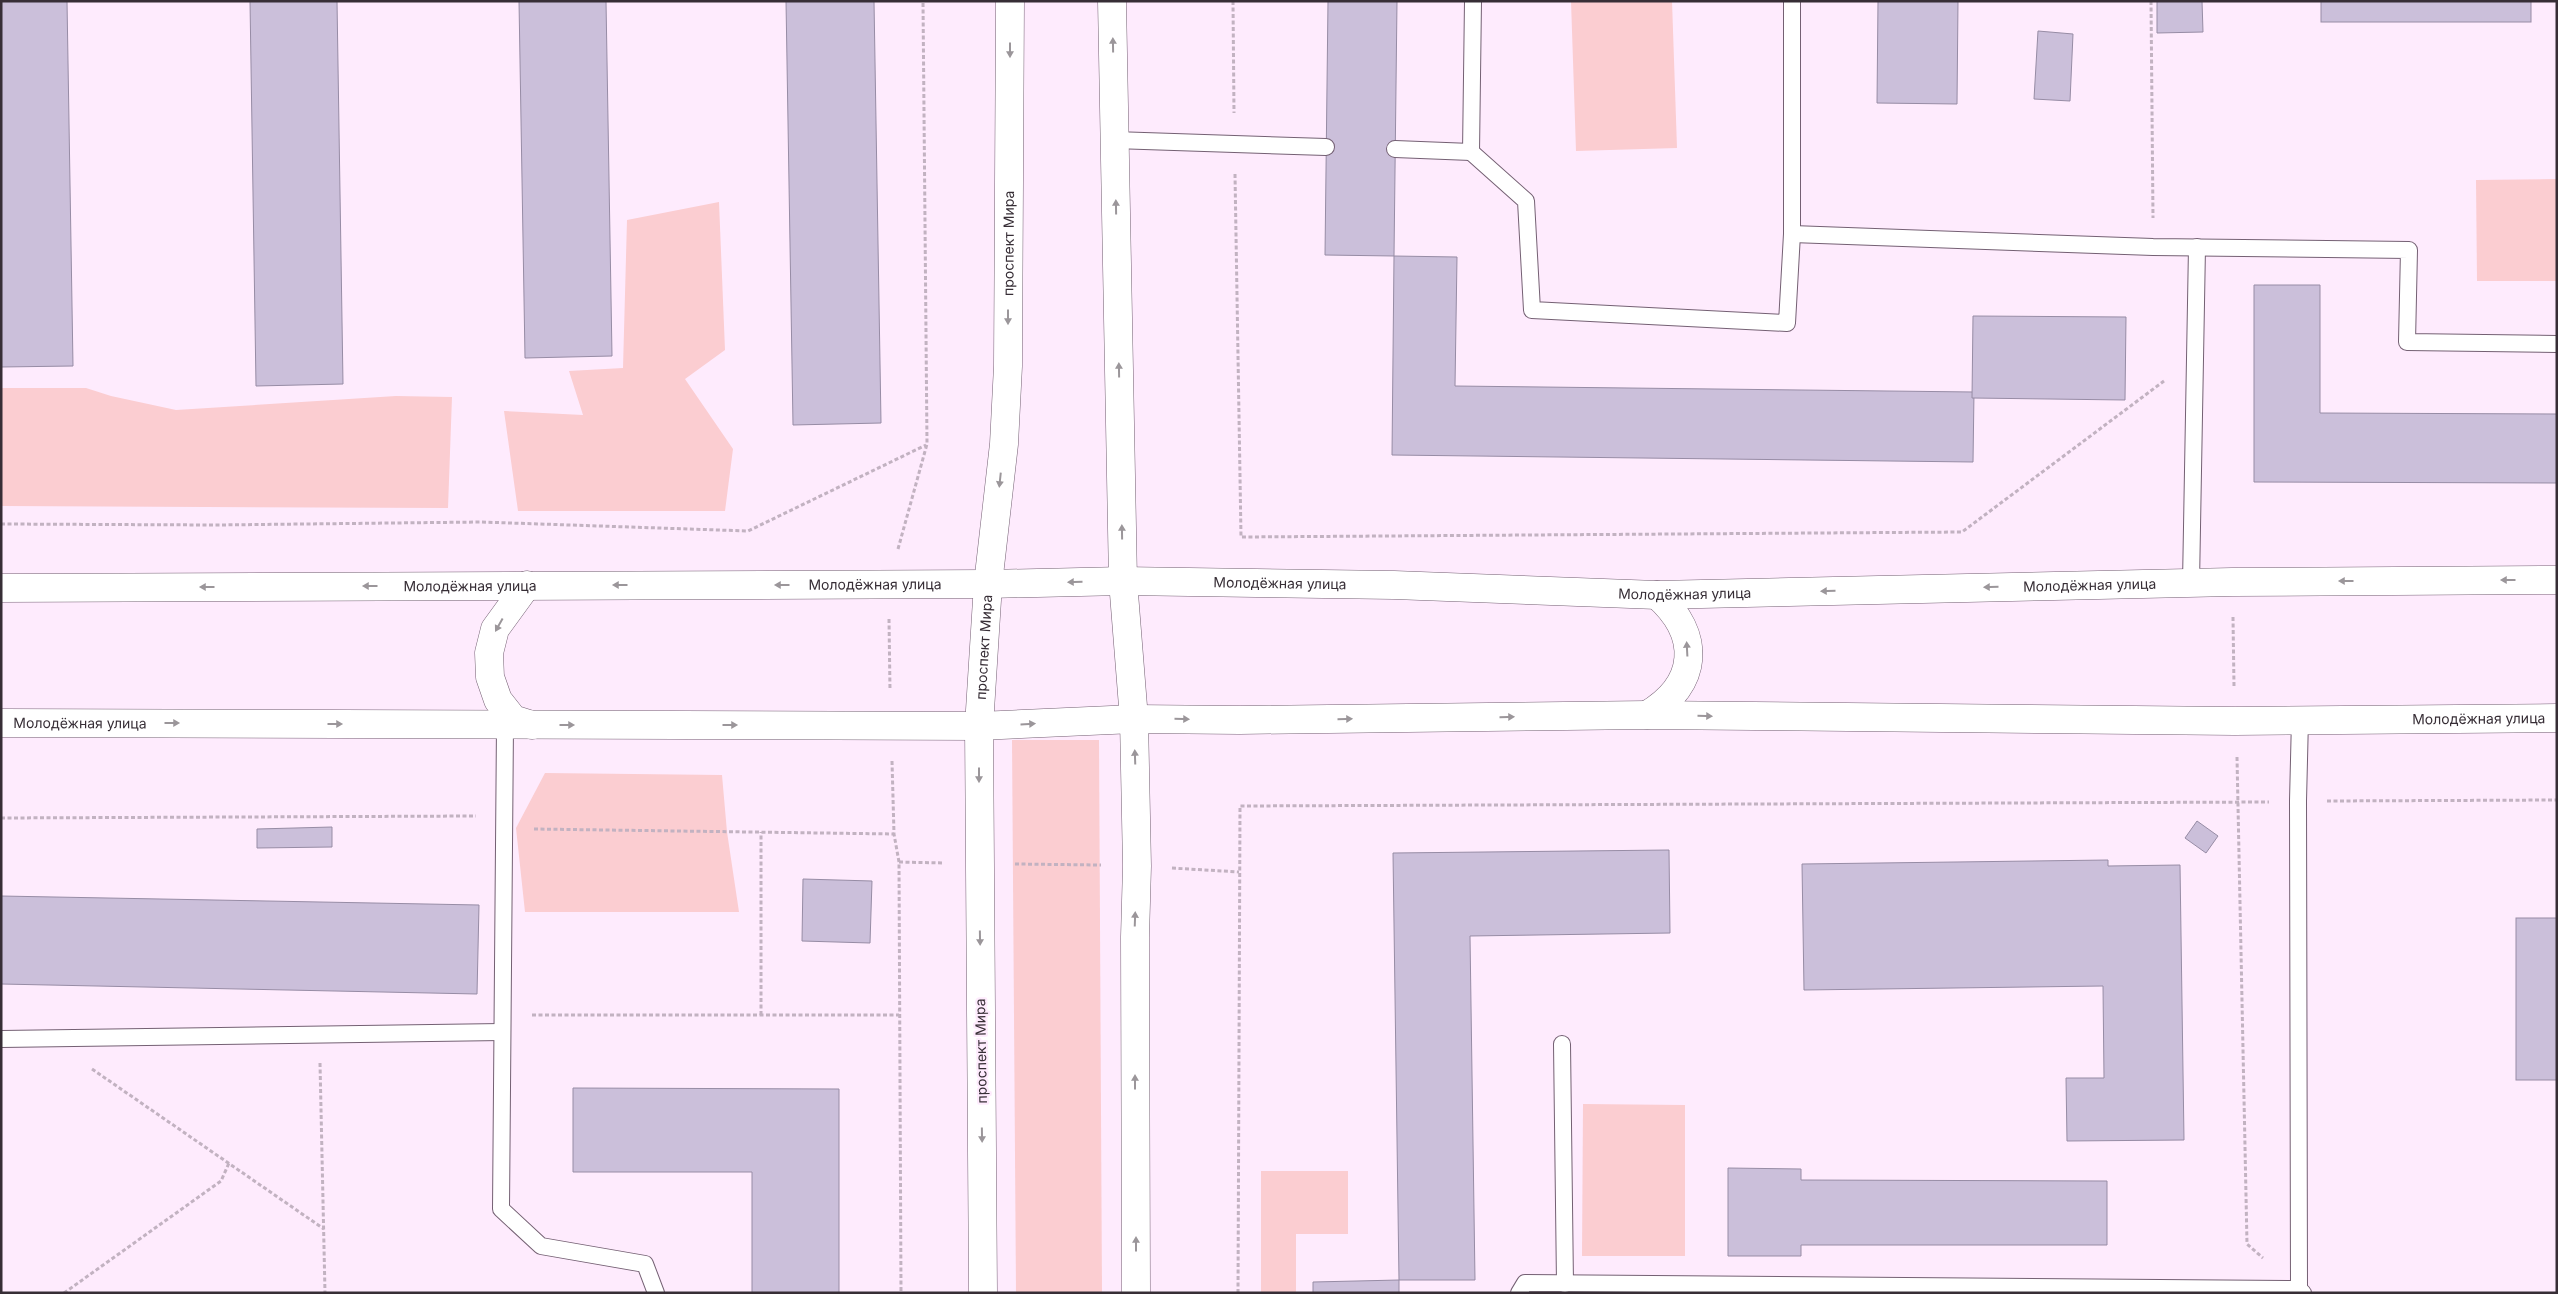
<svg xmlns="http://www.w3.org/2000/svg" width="2558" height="1294" viewBox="0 0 2558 1294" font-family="Inter,sans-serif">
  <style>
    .green { fill: #fbcdd1 }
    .building { fill: #cbbfda; stroke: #978ca5 }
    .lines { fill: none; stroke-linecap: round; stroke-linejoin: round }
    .lane-casing { stroke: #746073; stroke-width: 18 }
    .secondary-casing { stroke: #746073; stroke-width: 29 }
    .path { stroke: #c2b2c1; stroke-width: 3; stroke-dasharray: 4 2.5; stroke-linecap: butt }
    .lane { stroke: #fff; stroke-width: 16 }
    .secondary { stroke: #fff; stroke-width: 28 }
    .oneway { fill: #9b969a }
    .labels { text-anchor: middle; stroke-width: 4.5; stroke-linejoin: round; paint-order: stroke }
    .street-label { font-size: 14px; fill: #372e36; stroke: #feebfd }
  </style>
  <rect width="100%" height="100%" fill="#feebfd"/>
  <g class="green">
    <path d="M1571 1H1672L1677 148 1576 151Z"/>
    <path d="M2557 179V281H2477L2476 180Z"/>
    <path d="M719 202 725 350 685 379 733 449 725 511H518L504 411 583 415 569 371 623 368 627 220Z"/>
    <path d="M1 388H86L111 396 176 410 396 396 452 397 448 508 1 506Z"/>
    <path d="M1012 740H1099L1102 1293H1016Z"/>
    <path d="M545 773 722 775 727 832 739 912H525L516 828Z"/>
    <path d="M1583 1104 1685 1105V1256H1582Z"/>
    <path d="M1261 1171H1348V1234H1296V1293H1261Z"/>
  </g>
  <g class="building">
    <path d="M1 1H67L73 366 1 367Z"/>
    <path d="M250 1H337L343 384 256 386Z"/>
    <path d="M519 1H606L612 356 525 358Z"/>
    <path d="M786 1H874L881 423 793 425Z"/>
    <path d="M1328 1H1397L1394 256 1325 255Z"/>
    <path d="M1878 1H1958L1957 104 1877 103Z"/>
    <path d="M2157 1H2202L2203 32 2157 33Z"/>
    <rect x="2321" y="1" width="210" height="21"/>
    <path d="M2038 31 2073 34 2070 101 2034 99Z"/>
    <path d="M1394 256 1457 257 1455 386 1974 392 1973 462 1392 455Z"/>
    <path d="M2254 285H2320V413L2557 414V483L2254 482Z"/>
    <path d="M1973 316 2126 317 2125 400 1972 398Z"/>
    <path d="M2197 821 2218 836 2206 853 2185 838Z"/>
    <path d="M332 827V847L257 848V829Z"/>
    <path d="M1669 850 1670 933 1470 936 1475 1280H1399L1393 853Z"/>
    <path d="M2108 860V866L2180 865 2184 1140 2067 1141 2066 1078H2104L2103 986 1804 990 1802 864Z"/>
    <path d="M803 879 872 881 870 943 802 941Z"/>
    <path d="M1 896 479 905 477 994 1 984Z"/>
    <rect x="2516" y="918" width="41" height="162"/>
    <path d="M573 1088 839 1089V1293H752V1172H573Z"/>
    <path d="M1728 1168 1801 1169V1180L2107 1181V1245H1801V1256H1728Z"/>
    <path d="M1399 1280V1293H1313V1282Z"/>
  </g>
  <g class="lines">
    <defs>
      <g id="lane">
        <path d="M1473 1 1471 152 1526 201 1532 310 1787 323 1792 234V1"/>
        <path d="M1114 140 1326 147"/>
        <path d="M1395 149 1471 152"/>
        <path d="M1792 234 2153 247 2409 250 2407 342 2557 344"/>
        <path d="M2191 583 2197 247"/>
        <path d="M2300 719 2298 801 2299 1289 2303 1293"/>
        <path d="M505 725 501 1209 541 1246 645 1264 656 1293"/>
        <path d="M1 1039 502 1032"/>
        <path d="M1562 1044 1565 1284"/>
        <path d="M1519 1293 1525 1283 2299 1289"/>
      </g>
      <g id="secondary">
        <path d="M1112 1 1123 581 1134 719 1137 866 1135 937 1136 1293"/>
        <path d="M527 585 495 629 489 653 490 677 498 700 513 719 532 725"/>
        <path id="s1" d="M1 588 988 584 1123 581 1394 585 1657 595 2232 582 2557 580"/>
        <path d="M1647 715C1699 684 1702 635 1657 595"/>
        <path id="s2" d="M1 723 979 726 1134 719 1240 720 1647 715 2235 721 2557 718"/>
        <path id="s3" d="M983 1293 979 726 988 584 1004 444 1008 366 1010 1"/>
      </g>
    </defs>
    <use href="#lane" class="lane-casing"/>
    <use href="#secondary" class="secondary-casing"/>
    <g class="path">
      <path d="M1233 1 1234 113"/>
      <path d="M2151 1 2153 218"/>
      <path d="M1235 174 1241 537 1962 532 2164 381"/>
      <path d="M1 524 215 525 481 522 748 531 926 445"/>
      <path d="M898 549 927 444 923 1"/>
      <path d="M2233 617 2234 686"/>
      <path d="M889 619 890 690"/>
      <path d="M2237 757 2247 1244 2263 1258"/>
      <path d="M892 761 894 834 899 862 901 1293"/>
      <path d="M2327 801 2557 800"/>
      <path d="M1 818 476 816"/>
      <path d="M534 829 894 834"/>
      <path d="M899 862 944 863"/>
      <path d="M1015 864 1101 865"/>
      <path d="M1172 868 1239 872"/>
      <path d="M532 1015H899"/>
      <path d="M761 1015V832"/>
      <path d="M320 1063 325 1293"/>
      <path d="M92 1069 324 1229"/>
      <path d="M64 1293 221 1181 229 1163"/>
      <path d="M1238 1293 1240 806 2269 802"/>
    </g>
    <use href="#lane" class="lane"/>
    <use href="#secondary" class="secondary"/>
  </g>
  <defs><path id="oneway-solid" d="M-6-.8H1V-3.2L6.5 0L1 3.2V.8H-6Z" transform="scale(1.25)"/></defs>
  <g class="oneway">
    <use href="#oneway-solid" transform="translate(1113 45) rotate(-91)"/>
    <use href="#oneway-solid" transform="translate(1010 50) rotate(90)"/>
    <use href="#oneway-solid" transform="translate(1116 207) rotate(-91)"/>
    <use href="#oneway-solid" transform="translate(1008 317) rotate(90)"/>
    <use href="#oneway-solid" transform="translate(1119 370) rotate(-91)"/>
    <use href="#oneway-solid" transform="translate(1000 480) rotate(96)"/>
    <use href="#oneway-solid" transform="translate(1122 532) rotate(-91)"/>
    <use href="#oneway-solid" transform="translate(2508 580) rotate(180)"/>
    <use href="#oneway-solid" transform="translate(2346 581) rotate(180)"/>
    <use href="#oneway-solid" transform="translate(1075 582) rotate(179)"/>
    <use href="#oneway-solid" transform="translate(620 585) rotate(180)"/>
    <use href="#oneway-solid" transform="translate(782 585) rotate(180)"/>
    <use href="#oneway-solid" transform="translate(370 586) rotate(180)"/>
    <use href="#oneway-solid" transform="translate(207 587) rotate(180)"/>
    <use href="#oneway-solid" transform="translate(1991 587) rotate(179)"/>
    <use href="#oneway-solid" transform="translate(1828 591) rotate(179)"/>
    <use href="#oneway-solid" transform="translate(499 625) rotate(119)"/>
    <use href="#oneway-solid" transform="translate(1687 649) rotate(-93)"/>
    <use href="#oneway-solid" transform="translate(1705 716) rotate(1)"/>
    <use href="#oneway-solid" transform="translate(1507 717) rotate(-1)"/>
    <use href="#oneway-solid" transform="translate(1182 719) rotate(1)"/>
    <use href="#oneway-solid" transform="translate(1345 719) rotate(-1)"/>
    <use href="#oneway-solid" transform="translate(172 723)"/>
    <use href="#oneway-solid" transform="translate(335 724)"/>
    <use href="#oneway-solid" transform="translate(1028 724) rotate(-3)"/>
    <use href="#oneway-solid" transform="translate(567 725)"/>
    <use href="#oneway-solid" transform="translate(730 725)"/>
    <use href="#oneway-solid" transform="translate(1135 757) rotate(-92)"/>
    <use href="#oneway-solid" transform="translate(979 775) rotate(90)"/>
    <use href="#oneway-solid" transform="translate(1135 919) rotate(-88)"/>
    <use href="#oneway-solid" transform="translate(980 938) rotate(89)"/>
    <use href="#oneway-solid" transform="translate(1135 1082) rotate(-90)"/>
    <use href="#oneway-solid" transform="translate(982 1135) rotate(89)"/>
    <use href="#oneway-solid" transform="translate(1136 1244) rotate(-90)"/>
  </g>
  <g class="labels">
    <g class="street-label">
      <text dy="5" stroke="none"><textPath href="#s3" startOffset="1051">проспект Мира</textPath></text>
      <text dy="5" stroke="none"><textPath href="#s1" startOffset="874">Молодёжная улица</textPath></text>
      <text dy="5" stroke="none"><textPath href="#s1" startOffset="1279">Молодёжная улица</textPath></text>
      <text dy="5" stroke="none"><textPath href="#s1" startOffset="2089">Молодёжная улица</textPath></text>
      <text dy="5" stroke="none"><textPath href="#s1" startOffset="469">Молодёжная улица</textPath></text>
      <text dy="5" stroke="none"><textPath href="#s1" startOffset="1684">Молодёжная улица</textPath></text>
      <text dy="5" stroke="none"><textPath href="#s3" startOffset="646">проспект Мира</textPath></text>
      <text dy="5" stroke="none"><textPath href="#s2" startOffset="2478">Молодёжная улица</textPath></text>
      <text dy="5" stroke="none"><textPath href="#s2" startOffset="79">Молодёжная улица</textPath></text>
      <text transform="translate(981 1051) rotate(-91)" y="5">проспект Мира</text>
    </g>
  </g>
  <rect width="2558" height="1294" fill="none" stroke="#372e36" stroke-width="5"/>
</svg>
